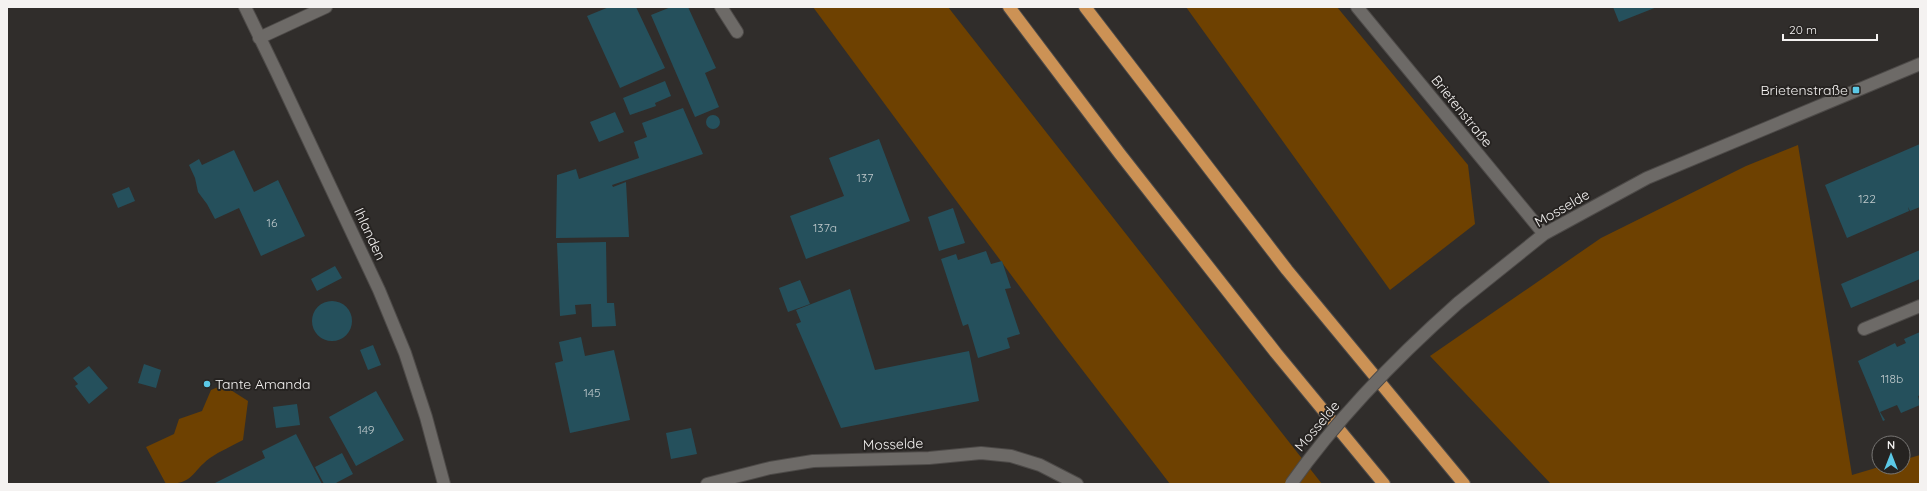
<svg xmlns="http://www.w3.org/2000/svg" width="1927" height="491" viewBox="0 0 1927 491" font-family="Quicksand,sans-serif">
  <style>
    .green { fill: #6e4101 }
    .building { fill: #25505c }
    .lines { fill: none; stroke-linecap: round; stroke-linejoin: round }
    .minor-casing { stroke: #4d4a48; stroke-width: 14 }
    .highway-casing { stroke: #4d4a48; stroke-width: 14 }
    .minor { stroke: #6d6a67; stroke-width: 12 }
    .highway { stroke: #cc9255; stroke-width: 12 }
    .minor-bridge-casing { stroke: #4d4a48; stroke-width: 14; stroke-linecap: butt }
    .minor-bridge { stroke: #6d6a67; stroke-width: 12 }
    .poi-dot { fill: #5bc8e6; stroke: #262321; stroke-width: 1.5 }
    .labels { text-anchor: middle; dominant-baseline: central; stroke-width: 4; stroke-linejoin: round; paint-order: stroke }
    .number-label { font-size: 12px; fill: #c0cacc }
    .poi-label { font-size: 14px; fill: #f4f2f1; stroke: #262321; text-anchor: end }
    .street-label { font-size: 14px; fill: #f4f2f1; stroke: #262321 }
  </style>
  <rect width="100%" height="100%" fill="#302d2b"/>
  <!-- green -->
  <path class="green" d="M813,7H948L1322,484H1170L1057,337Z
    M1186,7H1337L1468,165L1475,224L1390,290Z
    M1798,145L1852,475L1879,467H1903V460L1920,455V484H1551L1430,356L1601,238L1746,166Z
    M223,385L248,401L243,440C232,446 220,451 210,458C191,472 194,484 166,484L146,447L174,434L179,419L202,411L211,390Z"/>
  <!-- building -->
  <path class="building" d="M609,7H636L665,68L620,88L587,16Z
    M671,7H688L716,68L705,73L719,107L695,117L651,15Z
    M1613,7H1657L1619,22Z
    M665,81L671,96L655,103L656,106L630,115L623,98Z
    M683,108L703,154L612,185L613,187L626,182L629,237L556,238L557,175L576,169L579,179L639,158L634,142L647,137L642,123Z
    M615,112L624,132L599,142L590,122Z
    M706 122a7 7 0 1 1 14 0a7 7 0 1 1-14 0Z
    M879,139L910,221L806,259L790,216L844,196L829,158Z
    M1920,144V207L1910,211L1908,207L1909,211L1847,238L1825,185Z
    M234,150L254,192L278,180L305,236L261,256L239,208L215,219L207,204L198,192L195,178L189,165L199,159L202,165Z
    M129,187L135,201L118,208L112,194Z
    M953,208L965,243L939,251L928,217Z
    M606,242L607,303H614L616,326L592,327L591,304L575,305L576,314L560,316L557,243Z
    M1920,250V279L1851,308L1841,284Z
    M986,251L991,264L1002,261L1011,288L1005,289L1020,334L1007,338L1010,348L978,358L968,324L963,326L941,259L956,254L958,260Z
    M335,266L342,278L317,291L311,279Z
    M800,280L810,304L788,312L779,288Z
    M850,289L875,370L969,351L979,401L841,428L796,324L801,322L796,310Z
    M312 321a20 20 0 1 1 40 0a20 20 0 1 1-40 0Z
    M1920,332V395L1918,396L1920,405L1901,413L1897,405L1880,412L1885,420L1883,421L1858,361L1895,343L1897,347L1906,343L1904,339Z
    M581,337L585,356L614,350L630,420L570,433L555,363L563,361L559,342Z
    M373,345L381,365L368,370L360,350Z
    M144,364L161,370L156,388L138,383Z
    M89,366L108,388L89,404L75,386L78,384L73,378Z
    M376,391L404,440L356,466L329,417Z
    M297,404L300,425L276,428L273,407Z
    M691,428L697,454L671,459L666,433Z
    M296,434L322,484H213L265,458L262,451Z
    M342,453L353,474L334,484H324L315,467Z"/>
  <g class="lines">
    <!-- minor casing -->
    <g class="minor-casing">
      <path id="minor" d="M245,7L276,71L379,290L405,353L426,417L444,484
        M721,7L737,32
        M1357,7L1544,234
        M259,38L326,7
        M1458,303L1544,234L1647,178L1920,64
        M1864,329L1920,306
        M707,484L770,468L813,461L929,458L981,453L1011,456L1040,465L1077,484"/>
    </g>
    <!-- highway casing -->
    <g class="highway-casing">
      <path id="highway" d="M1009,7L1120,154L1276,353L1384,484
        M1085,7L1287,270L1464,484"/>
    </g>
    <!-- minor -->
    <use href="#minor" class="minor"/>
    <!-- highway -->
    <use href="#highway" class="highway"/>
    <!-- minor-bridge casing -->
    <g class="minor-bridge-casing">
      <path id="minor-bridge" d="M1291,484C1339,416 1396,358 1458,303"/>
    </g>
    <!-- minor-bridge -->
    <use href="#minor-bridge" class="minor-bridge"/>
  </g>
  <!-- markers -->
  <g class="poi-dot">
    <rect x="1852" y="86" width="8" height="8" rx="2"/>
    <circle cx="207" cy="384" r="4"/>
  </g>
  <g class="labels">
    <!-- number labels -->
    <g class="number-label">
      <text x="865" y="177">137</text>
      <text x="1867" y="198">122</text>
      <text x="272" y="222">16</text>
      <text x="825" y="227">137a</text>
      <text x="1892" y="378">118b</text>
      <text x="592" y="392">145</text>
      <text x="366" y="429">149</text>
    </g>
    <!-- poi labels -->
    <g class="poi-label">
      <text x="1848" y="90">Brietenstraße</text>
      <text x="215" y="384" text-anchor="start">Tante Amanda</text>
    </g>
    <!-- street labels -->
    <g class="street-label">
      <text transform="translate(1462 111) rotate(51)">Brietenstraße</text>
      <text transform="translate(1562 208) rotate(-30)">Mosselde</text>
      <text transform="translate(370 234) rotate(65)">Ihlanden</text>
      <text transform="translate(1317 426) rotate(-50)">Mosselde</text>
      <text transform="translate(893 444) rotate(-2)">Mosselde</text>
    </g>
  </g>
  <!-- border -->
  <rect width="1927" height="491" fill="none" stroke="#f4f2f1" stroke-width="16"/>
  <!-- north arrow -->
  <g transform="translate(1891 455)"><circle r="19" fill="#262321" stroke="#787674"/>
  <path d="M0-3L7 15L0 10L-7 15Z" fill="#5bc8e6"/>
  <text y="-6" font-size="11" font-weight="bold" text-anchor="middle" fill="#f4f2f1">N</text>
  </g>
  <!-- scale -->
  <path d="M1783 34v6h94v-6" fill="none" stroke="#f4f2f1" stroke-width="2"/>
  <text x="1789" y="34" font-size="12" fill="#f4f2f1" stroke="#262321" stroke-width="3" paint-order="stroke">20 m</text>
</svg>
